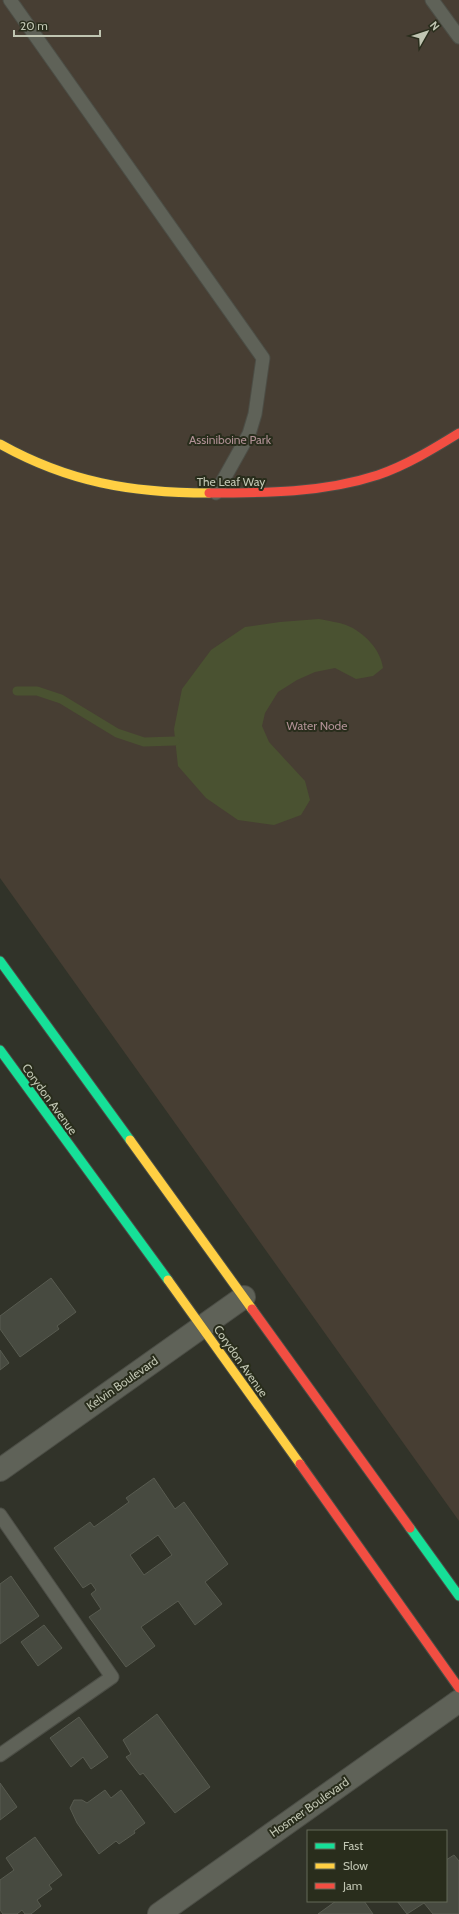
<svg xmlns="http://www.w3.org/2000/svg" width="459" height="1914" viewBox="0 0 459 1914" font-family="Cabin,sans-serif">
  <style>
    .green { fill: #473e33 }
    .water { fill: #4a5231 }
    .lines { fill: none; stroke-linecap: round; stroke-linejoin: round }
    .stream { stroke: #4a5231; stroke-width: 9 }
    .building { fill: #474a40; stroke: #585b50; fill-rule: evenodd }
    .lane-casing { stroke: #4c4e46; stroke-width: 15 }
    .street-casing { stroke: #4c4e46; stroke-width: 24 }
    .fast-casing { stroke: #4c4e46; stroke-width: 11 }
    .slow-casing { stroke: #4c4e46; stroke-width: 11 }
    .jam-casing { stroke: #4c4e46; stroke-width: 11 }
    .lane { stroke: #5f6258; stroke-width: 13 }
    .street { stroke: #5f6258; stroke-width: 22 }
    .fast { stroke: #16e098; stroke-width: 9 }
    .slow { stroke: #ffcf43; stroke-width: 9 }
    .jam { stroke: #f24e42; stroke-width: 9 }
    .labels { text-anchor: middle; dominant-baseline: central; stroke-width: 4; stroke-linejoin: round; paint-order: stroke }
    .park-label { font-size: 12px; fill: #af9094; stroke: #292d1c }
    .street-label { font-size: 12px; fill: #c0c5b2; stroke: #292d1c }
  </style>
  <rect width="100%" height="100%" fill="#313329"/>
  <!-- green -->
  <path class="green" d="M0,0H459V1521L0,878Z"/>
  <!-- water -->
  <path class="water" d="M319,619C328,621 338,622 346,625C364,632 381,650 383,668L373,676L356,679L335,668L315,672L297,680L278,692L265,713L262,726L269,742L305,781L310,800L301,815L274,825L238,820L206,798L178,766L174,729L182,689L211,650L245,627L280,622Z"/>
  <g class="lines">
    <!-- stream -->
    <path class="stream" d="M17,691H37L61,699L117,733L144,742L175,741"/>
  </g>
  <!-- building -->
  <path class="building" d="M51,1278L76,1312L57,1326L59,1329L20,1357L0,1329V1316Z
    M0,1350L9,1363L0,1370Z
    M154,1478L175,1509L184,1502L228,1564L205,1582L222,1604L195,1625L178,1601L141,1627L155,1646L126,1667L89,1617L101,1609L91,1594L96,1590L91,1583L83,1588L54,1548L90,1522L94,1527L129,1502L126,1498ZM158,1535L172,1555L144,1575L130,1555Z
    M11,1576L39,1616L0,1644V1584Z
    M44,1625L62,1648L38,1666L21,1642Z
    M157,1714L210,1787L175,1813L143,1773L140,1775L126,1757L131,1754L123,1740Z
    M79,1717L108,1757L91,1769L83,1757L71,1767L50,1738Z
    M0,1783L17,1807L0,1820Z
    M105,1790L111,1798L121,1790L145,1823L134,1831L135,1833L119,1844L116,1841L99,1854L77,1823L70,1808L74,1800H82L87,1803Z
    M35,1837L62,1875L49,1885L52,1889L37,1900L41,1906L31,1914H25L22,1910L17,1914H3L0,1910V1880L14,1870L6,1858Z
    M454,1855L459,1861V1914H433L424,1903L407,1914L397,1901H446V1860Z
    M336,1901H364L373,1914H318Z"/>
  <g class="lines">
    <!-- lane casing -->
    <g class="lane-casing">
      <path id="lane" d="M10,0L263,358L255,414L249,434L216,493
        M432,0L459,37
        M0,1515L112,1677L0,1755"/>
    </g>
    <!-- street casing -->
    <g class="street-casing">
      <path id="street" d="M0,1470L244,1297
        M159,1914L459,1701"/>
    </g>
    <!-- fast casing -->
    <g class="fast-casing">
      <path id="fast" d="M0,961L130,1140
        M0,1050L168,1280
        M410,1528L459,1596"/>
    </g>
    <!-- slow casing -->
    <g class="slow-casing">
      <path id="slow" d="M0,444C68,482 131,493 209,493
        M130,1140L252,1309
        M168,1280L300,1464"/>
    </g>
    <!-- jam casing -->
    <g class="jam-casing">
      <path id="jam" d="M209,493C265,493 323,493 378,475C407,465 433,449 459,433
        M252,1309L410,1528
        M300,1464L459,1688"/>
    </g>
    <!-- lane -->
    <use href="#lane" class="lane"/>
    <!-- street -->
    <use href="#street" class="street"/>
    <!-- fast -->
    <use href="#fast" class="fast"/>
    <!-- slow -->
    <use href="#slow" class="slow"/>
    <!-- jam -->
    <use href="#jam" class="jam"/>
  </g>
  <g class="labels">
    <!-- park labels -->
    <g class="park-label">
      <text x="230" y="439">Assiniboine Park</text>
      <text x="317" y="725">Water Node</text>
    </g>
    <!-- street labels -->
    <g class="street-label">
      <text x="231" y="481">The Leaf Way</text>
      <text transform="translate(50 1099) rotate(54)">Corydon Avenue</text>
      <text transform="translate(241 1361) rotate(55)">Corydon Avenue</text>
      <text transform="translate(122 1383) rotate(-35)">Kelvin Boulevard</text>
      <text transform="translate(309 1807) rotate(-35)">Hosmer Boulevard</text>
    </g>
  </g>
  <!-- legend -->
  <rect x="307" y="1830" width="140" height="72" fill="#292d1c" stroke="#656a58"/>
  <rect x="315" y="1843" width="20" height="6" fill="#16e098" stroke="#656a58"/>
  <text x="343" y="1850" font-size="12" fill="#c0c5b2">Fast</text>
  <rect x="315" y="1863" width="20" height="6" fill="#ffcf43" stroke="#656a58"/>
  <text x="343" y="1870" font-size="12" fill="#c0c5b2">Slow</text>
  <rect x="315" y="1883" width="20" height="6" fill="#f24e42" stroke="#656a58"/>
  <text x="343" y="1890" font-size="12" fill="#c0c5b2">Jam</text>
  <!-- north arrow -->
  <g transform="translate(427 32) rotate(51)" stroke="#292d1c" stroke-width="3" paint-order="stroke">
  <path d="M0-3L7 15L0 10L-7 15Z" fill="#c0c5b2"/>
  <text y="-6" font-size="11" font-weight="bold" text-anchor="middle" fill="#c0c5b2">N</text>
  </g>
  <!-- scale -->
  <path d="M14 30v6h86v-6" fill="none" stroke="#c0c5b2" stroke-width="2"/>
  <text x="20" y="30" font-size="12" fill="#c0c5b2" stroke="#292d1c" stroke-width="3" paint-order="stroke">20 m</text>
</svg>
